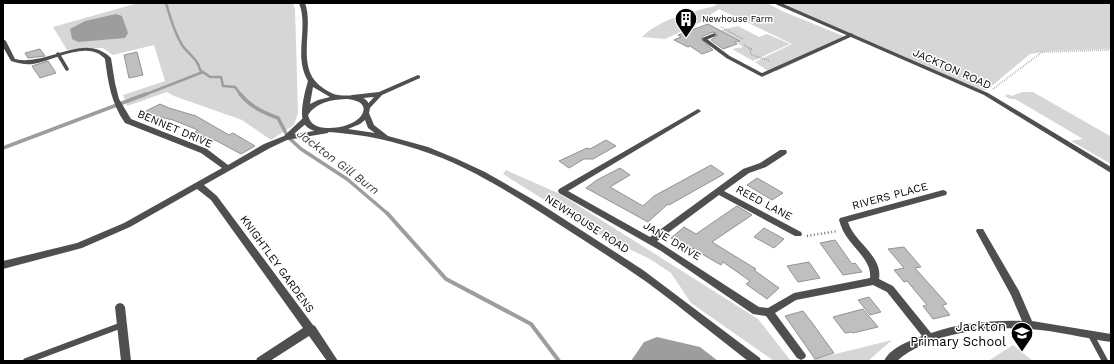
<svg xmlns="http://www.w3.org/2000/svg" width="1114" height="364" viewBox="0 0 1114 364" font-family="'Work Sans',sans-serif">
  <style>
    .green { fill: #d6d6d6 }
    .water { fill: #9d9d9d }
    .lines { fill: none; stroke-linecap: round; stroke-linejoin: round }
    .stream-far2 { stroke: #9d9d9d; stroke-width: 2.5 }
    .stream-far1 { stroke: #9d9d9d; stroke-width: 3.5 }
    .stream { stroke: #9d9d9d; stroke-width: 4 }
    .building { fill: #bfbfbf; stroke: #939393 }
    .path-far1 { stroke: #717171; stroke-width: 1.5; stroke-dasharray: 0.5 1.5; stroke-linecap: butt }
    .path { stroke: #717171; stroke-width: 2.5; stroke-dasharray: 1 2.5; stroke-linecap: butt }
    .service-far1 { stroke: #4f4f4f; stroke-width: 3.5 }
    .service { stroke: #4f4f4f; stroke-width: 6 }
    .minor { fill: #4f4f4f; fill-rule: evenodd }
    .tertiary { fill: #4f4f4f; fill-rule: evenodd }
    .labels { text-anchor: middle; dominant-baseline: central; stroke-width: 3; stroke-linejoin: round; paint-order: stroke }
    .far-poi-label { font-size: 9px; fill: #000; stroke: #fff; text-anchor: start }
    .street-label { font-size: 11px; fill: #000; stroke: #fff }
    .water-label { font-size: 12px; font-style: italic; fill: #3e3e3e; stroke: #fff }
    .near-poi-label { font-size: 13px; fill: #000; stroke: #fff; text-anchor: end }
  </style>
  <rect width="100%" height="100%" fill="#fff"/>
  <!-- green -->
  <path class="green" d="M138,3H293L295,9L298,113L294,125L271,140L242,120L174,96L167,92L127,106L123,95L165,81L154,45L113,55L103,48H80L67,50L53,27Z
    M717,3H767L782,11L848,38L777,71H768L755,62L792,44L719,9L699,23L665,39L642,37C660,19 691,12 715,6Z
    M781,3H1111V49L1049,51L1030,54L987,90H981Z
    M738,26L759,37L767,34L790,44L753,61L732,49L743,47L737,43L741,41L721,30Z
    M1022,92H1033L1110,136L1111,164L1071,141L1083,139L1015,99H1010L1005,96L1008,94L1012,96Z
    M506,170L560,194L758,319L791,361H774L691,303L671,273L650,259L602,236L503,174Z
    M892,340L868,361H807Z
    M1013,345L1033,361H988Z"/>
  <!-- water -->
  <path class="water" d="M116,14L122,16L128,33L125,38L78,42L72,39L70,29L85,21Z
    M657,337L700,347L718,361H631L644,342Z"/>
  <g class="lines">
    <!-- stream-far2 -->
    <path class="stream-far2" d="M166,3C170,17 174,32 182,45C188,54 199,60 200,70L210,77H221L223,86L235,87L241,95
      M144,95L203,72"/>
    <!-- stream-far1 -->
    <path class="stream-far1" d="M240,94C251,107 262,112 278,118L288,137L301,149L347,179L388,214
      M3,148L146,94"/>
    <!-- stream -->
    <path class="stream" d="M387,213L446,279L531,324L559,361"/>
  </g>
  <!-- building -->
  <path class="building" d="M708,24L740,41L735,42L737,44L723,49L711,40L717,36L716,33L713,32L703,36L701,39L713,50L702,54L690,46L688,47L674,40L681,37L678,35Z
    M40,49L45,56L28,58L25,53Z
    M137,52L143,75L129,78L124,55Z
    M48,61L56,73L40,78L32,66Z
    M160,104L169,108L196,116L229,135L233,133L255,146L241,154L215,140L212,142L195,132L198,130L173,120L155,116L146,111Z
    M606,140L616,146L593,159H584L569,168L559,161L587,148L590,149Z
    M711,165L724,174L669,205L668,204L648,222L586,188L597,180L620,168L630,175L610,187L643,206L654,196Z
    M757,178L764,182L783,193L772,200L747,185Z
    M737,206L752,215L712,242L756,269L754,270L779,288L767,299L746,284L750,281L723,262L721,265L681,242L680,244L671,238L684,227L696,234Z
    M764,228L784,239L774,248L754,237Z
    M835,240L852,264L855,263L862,272L843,275L820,243Z
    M904,247L921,267L915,268L947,304L942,305L950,315L933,319L923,306L927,305L907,281L904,282L894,270L904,268L888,249Z
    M809,262L820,278L798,282L787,266Z
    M869,297L881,312L870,315L858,300Z
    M863,309L878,327L853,333L852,332L845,333L833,317Z
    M803,311L813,324L834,353L815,359L785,316Z"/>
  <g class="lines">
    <!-- path-far1 -->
    <path class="path-far1" d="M721,27L743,39
      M744,45L751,49L750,52L752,55L770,61
      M993,89L1042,52L1111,50"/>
    <!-- path -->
    <path class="path" d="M807,236L838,231"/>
    <!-- service-far1 -->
    <path class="service-far1" d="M714,35L704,39L728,57L762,75L851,35
      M58,54L67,69"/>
    <!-- service -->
    <path class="service" d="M1091,335L1105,361
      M26,361L122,325"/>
    <!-- minor -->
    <path class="minor" d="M773,3H781L988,93L1111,167V173L984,95Z
      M3,39L6,41L15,59C47,67 84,31 111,58L115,83L119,99L131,119L207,149L228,165L264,144L284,136L302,119H305L309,121L294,134L328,129L329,131L328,133L287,140L270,148L204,185L217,196L313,325L315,326L338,361H327L309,336L270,361H256L257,358L303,328L211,200L197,189L130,227L82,248L3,269V261L77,243L124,223L222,168L201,153L125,123C111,103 108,82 105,59C103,57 100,54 97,53C79,45 51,61 33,64C25,65 18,63 11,61L3,47Z
      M418,75L420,76V78L382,95L369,109L367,110L364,108L374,97L352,99L349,97L352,95L379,92Z
      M698,109L701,111L700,112L568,191L650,237L743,169L760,163L780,150H786L787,152L786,154L766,167L749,173L724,191L801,232L802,234L801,236H795L719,195L657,241L759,307L768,308L794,293L870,278C872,263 857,251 849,240C844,234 841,227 839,220L840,218L943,190L946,191L947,193L946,195L848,222C854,242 883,256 879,279L893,286L931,333C960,323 992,320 1022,321L1011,295L976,231L977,229H983L1019,291L1032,321L1111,334V342C1084,338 1057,331 1030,329C988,326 929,333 897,361H884C890,348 909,341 922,336L887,292L873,285L796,300L775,313L806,355L805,358L801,360L797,358L766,316L753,314L661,251L559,193L558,191L559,189Z
      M120,303L123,304L125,307L131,361H121L115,307L117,304Z"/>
    <!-- tertiary -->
    <path class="tertiary" d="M299,3H305C314,27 297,63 317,83C322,88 331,94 338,95C348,97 363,92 369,104C370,107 370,109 369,113L374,125L388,136L428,147L457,159L485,172L539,203L643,270L760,358L761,361H748C714,335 682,308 648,283C618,262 588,243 557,223C520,199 483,175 442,158C408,145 375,136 340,133C328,131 314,135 305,125C298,117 305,91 308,81C293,56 309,28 299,3ZM313,87L330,97L318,100L310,104ZM345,99C354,99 370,103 361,116C353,127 323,133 312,123C310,121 309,118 308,115C317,102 331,100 345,99ZM365,120L368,128L375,133L348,129L360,124Z"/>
  </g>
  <!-- icons -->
  <defs>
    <g id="building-pin" transform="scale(1.15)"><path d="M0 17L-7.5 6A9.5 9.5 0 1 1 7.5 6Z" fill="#000" stroke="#fff"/><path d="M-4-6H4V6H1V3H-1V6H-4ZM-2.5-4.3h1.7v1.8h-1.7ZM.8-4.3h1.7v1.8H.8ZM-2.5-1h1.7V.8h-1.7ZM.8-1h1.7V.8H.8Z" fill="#fff"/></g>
    <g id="school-pin" transform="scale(1.15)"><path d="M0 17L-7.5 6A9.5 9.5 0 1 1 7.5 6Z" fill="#000" stroke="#fff"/><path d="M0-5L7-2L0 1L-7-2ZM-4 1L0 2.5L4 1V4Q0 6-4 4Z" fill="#fff"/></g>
  </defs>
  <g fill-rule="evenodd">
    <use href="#building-pin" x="686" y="19"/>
    <use href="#school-pin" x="1022" y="333"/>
  </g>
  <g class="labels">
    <!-- far-poi labels -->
    <g class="far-poi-label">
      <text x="702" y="19">Newhouse Farm</text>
    </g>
    <!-- street labels -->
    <g class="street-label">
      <text transform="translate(952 69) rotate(24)">JACKTON ROAD</text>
      <text transform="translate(175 129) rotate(23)">BENNET DRIVE</text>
      <text transform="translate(890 196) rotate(-15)">RIVERS PLACE</text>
      <text transform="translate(764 203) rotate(28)">REED LANE</text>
      <text transform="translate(587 224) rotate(33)">NEWHOUSE ROAD</text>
      <text transform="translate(672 241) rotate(31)">JANE DRIVE</text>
      <text transform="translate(277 264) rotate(54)">KNIGHTLEY GARDENS</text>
    </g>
    <!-- water labels -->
    <g class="water-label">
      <text transform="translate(338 162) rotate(37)">Jackton Gill Burn</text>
    </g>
    <!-- near-poi labels -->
    <g class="near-poi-label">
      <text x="1006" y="326">Jackton<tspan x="1006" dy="15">Primary School</tspan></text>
    </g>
  </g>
  <!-- border -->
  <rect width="1114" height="364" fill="none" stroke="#000000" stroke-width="8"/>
</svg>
